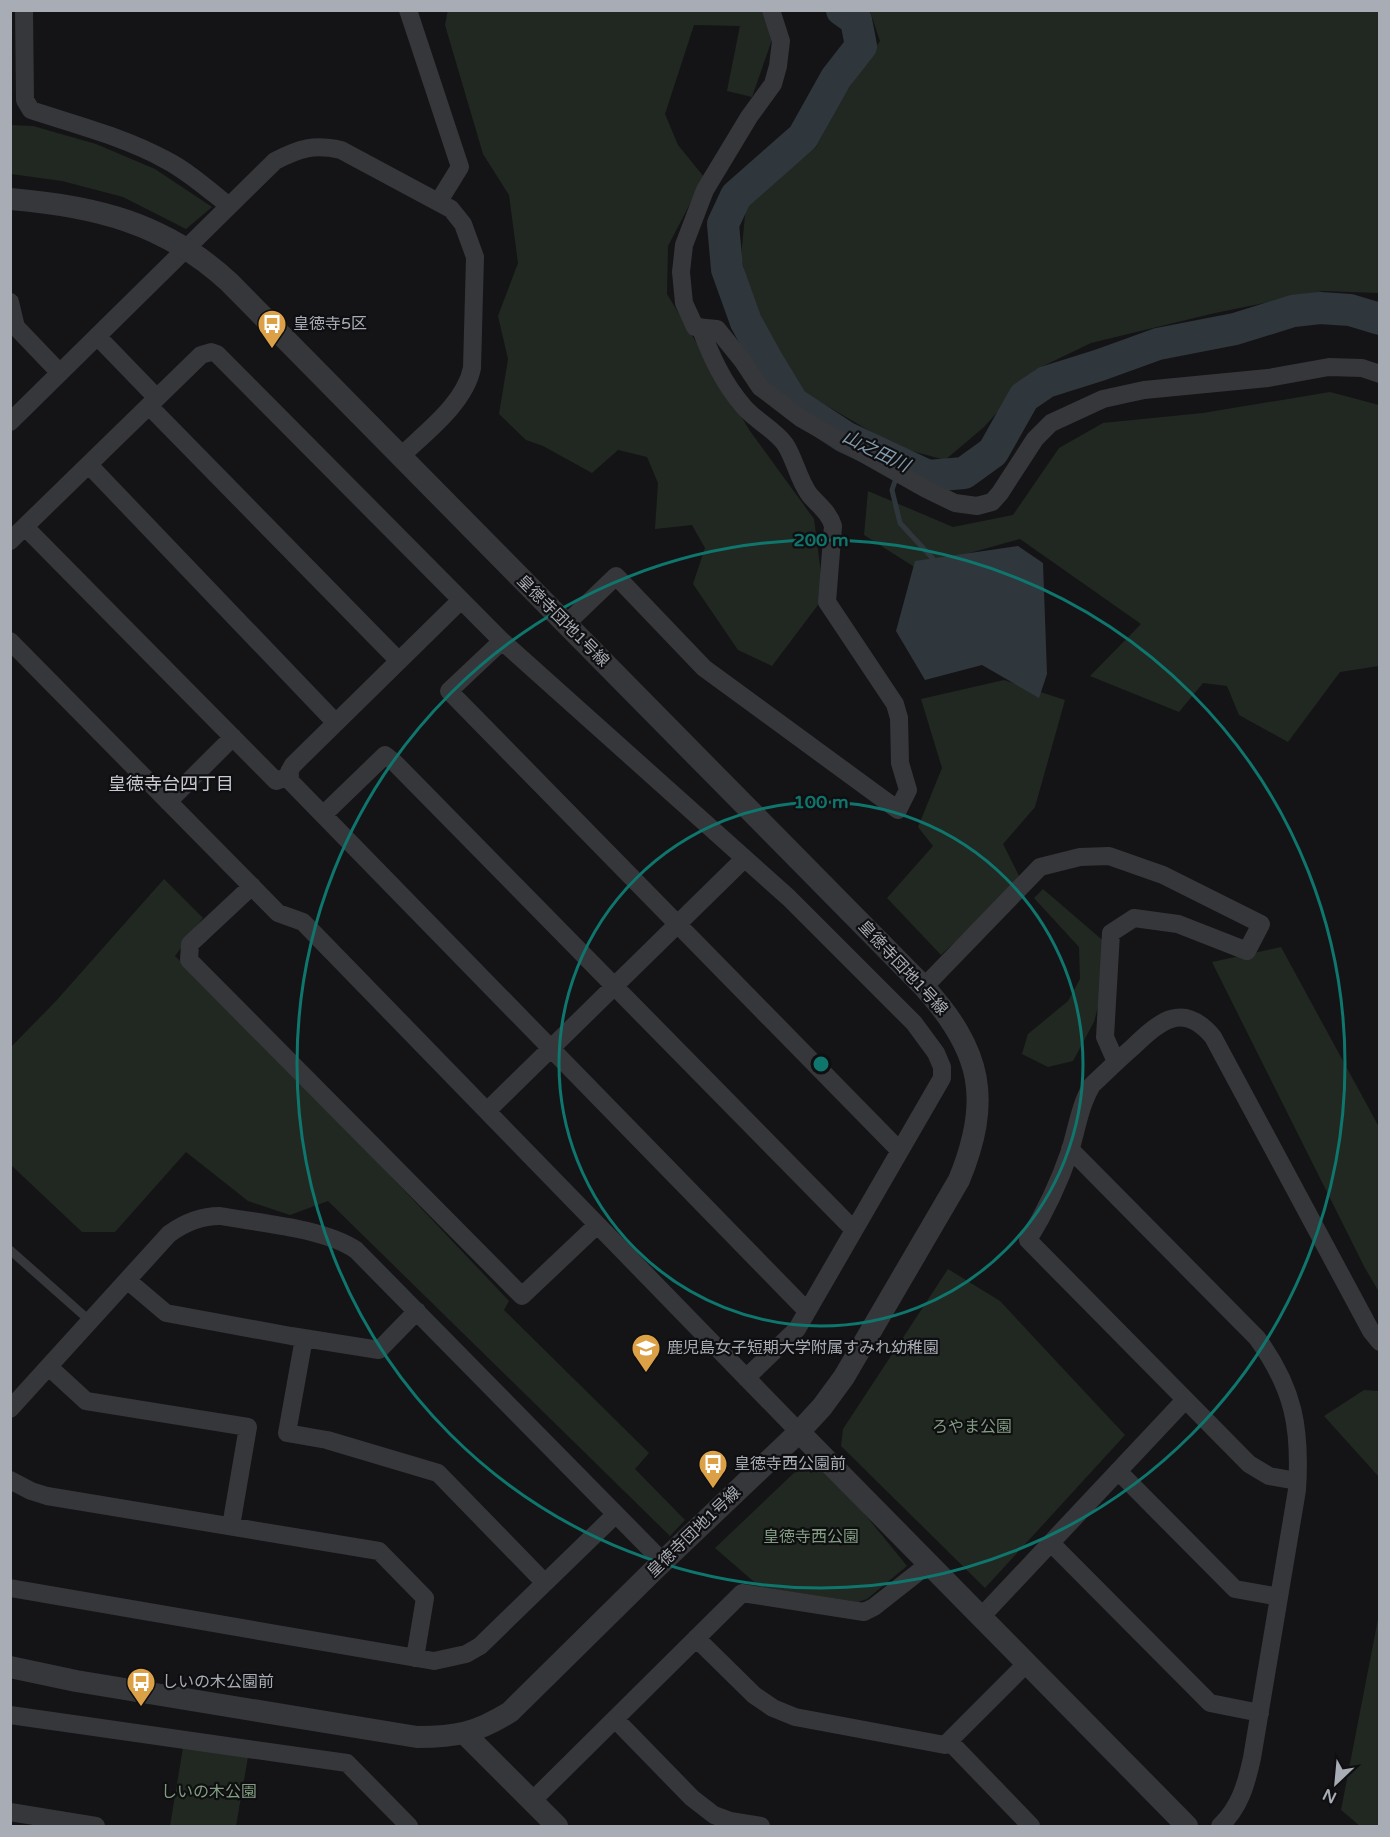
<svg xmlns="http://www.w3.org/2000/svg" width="1390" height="1837" viewBox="0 0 1390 1837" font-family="'Varela Round','Noto Sans JP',sans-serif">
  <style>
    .green { fill: #212821 }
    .water { fill: #2f373d }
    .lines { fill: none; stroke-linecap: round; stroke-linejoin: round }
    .stream { stroke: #2f373d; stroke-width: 5 }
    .river { stroke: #2f373d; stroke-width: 32 }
    .service { stroke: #36373a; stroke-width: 9 }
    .minor { stroke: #36373a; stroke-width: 18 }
    .tertiary { stroke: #36373a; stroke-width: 22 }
    .ring { fill: none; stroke: #0f766e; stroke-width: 3 }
    .labels { text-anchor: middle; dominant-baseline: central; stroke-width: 4.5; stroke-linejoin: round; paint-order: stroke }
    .poi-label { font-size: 16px; fill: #a8acb4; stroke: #0f0f11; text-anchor: start }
    .street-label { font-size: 16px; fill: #a8acb4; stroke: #0f0f11 }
    .park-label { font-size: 16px; fill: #819d81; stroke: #0f0f11 }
    .water-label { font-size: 18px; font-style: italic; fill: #829bac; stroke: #0f0f11 }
    .neighbourhood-label { font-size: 18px; fill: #c8cbd1; stroke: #0f0f11 }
    .centre { fill: #0f766e; stroke: #0f0f11; stroke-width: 3 }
    .ring-label { font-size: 18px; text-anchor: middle; font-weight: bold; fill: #0f766e; stroke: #0f0f11; stroke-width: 4.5; stroke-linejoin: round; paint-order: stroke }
  </style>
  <rect width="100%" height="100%" fill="#141416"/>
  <!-- green -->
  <path class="green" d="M448,10L766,11L774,34L752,97L727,91L740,26L694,25L665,114L678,145L704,177L668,246L667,294L750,431L814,519L824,597L772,666L738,650L693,584L705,548L692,525L655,529L658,483L647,457L618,450L592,473L543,446L526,440L499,414L508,359L498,316L518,263L509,195L483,154L445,25Z
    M870,11H1379V293L1323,291L1215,313L1091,343L1035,370L984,427L945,460L897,447L800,390L755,316L741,257L746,205L816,147L846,92L880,41Z
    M10,125L33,126L96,144L155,169L212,207L186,229L123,197L62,181L11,174Z
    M1330,392L1379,405V666L1340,672L1288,742L1239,715L1227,686L1203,683L1179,712L1090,676L1141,624L1020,539L916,568L864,535L868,491L953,527L1013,515L1059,448L1103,423L1203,413Z
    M1004,680L1065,700L1035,807L1003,844L1021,880L941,955L887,898L933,846L918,827L942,768L921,699Z
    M164,879L203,918L175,956L277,1056L509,1301L504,1310L649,1453L635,1469L685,1520L670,1536L328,1201L290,1215L248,1201L186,1152L115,1232H82L11,1165L10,1048L56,1001Z
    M1043,889L1107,944L1105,980L1094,1022L1073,1061L1048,1067L1022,1054L1028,1034L1068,1001L1080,979L1079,947L1034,898Z
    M1281,947L1379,1127V1292L1365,1268L1212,962Z
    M948,1269L1000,1301L1125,1435L985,1588L841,1446L843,1429Z
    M1364,1390L1379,1391V1477L1324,1416Z
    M807,1464L828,1469L907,1566L867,1599L858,1602L760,1587L715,1548L795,1472Z
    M1379,1614V1826H1360L1341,1810Z
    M183,1748L248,1757L236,1826H170Z"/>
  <!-- water -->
  <path class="water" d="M1018,546L1043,563L1047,674L1039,698L982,665L925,680L896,631L915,561Z"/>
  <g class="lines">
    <!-- stream -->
    <path class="stream" d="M901,463L892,490L900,523L936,562"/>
    <!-- river -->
    <path class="river" d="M842,10L856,20L861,46L836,78L803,137L736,196L723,224L727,269L746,322L767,360L793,403L845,437L928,476L964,473L993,452L1024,397L1046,382L1100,365L1158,344L1235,329L1293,311L1320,308L1350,310L1380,319"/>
    <!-- service -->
    <path class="service" d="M10,1250L90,1321"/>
    <!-- minor -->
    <path class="minor" d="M24,10L25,100L31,110C76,125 124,137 166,160C189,172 209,190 229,206
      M408,10L460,167L439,201
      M771,10L781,41L778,66L773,84L749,117L705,190L684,245L681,272L684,303L695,327L717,329L742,360L760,387L802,419L926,489L955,503L977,506L992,502L1000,493L1035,439L1051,423L1103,399L1144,390L1268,378L1329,367L1362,368L1380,374
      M10,302L16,327L60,373
      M97,336L157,398
      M149,406L399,661
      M10,422L275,161C300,148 314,144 341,150L451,209L463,224L475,257L472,368C465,403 426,432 401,456
      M89,465L336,723
      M25,527L276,781L290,776
      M10,541L201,355L211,352L217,354L502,641L789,898L914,1023L936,1053L942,1067V1078L797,1329L746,1378
      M461,600L293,765L289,772L290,781L807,1311
      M566,624L616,576L704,668L898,810L908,790L900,763L899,718L895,704L827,602L833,526C829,512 818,505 809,494C798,479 795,459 785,444C774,429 756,421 744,407C723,383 711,356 700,327
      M10,641L278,913L303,922L799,1432
      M502,641L449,691L900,1151
      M168,802L233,737
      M323,815L385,755L394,762L854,1230
      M252,886L190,944L189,960L522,1296L597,1225
      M924,987L1040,867L1080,857L1109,856L1163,875L1261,924L1247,951L1178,924L1134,918L1111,933L1105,1037L1116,1062
      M487,1111L744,859
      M1070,1149L1257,1338C1294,1389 1301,1428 1297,1490L1252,1758C1246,1785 1240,1807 1220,1826
      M127,1280L166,1313L291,1336L379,1350L417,1311
      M304,1338L287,1433L327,1440L438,1473L545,1583
      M49,1367L86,1401L248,1427L231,1526
      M10,1409L169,1234C184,1223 201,1216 220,1216C259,1223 324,1228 356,1250L663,1562
      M1118,1471L1235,1589L1279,1597
      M10,1480L31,1491L47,1496L379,1551L425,1598L415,1658
      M1297,1481L1269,1476L1249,1464L1028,1240C1046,1211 1059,1183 1070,1151C1077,1128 1080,1105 1092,1085C1106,1072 1119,1059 1133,1047C1160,1021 1183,1001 1213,1037L1371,1331L1380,1342
      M1051,1543L1210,1703L1260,1713
      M10,1588L434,1661L466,1654L480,1646L616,1514
      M981,1617L1185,1400
      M696,1638L754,1695L773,1708L795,1717L945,1745L1027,1663
      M10,1715L347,1763L409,1826
      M615,1719L692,1798L714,1815L730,1821L761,1826
      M949,1741L1031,1826
      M532,1801L742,1593L864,1612L874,1607L930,1563
      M10,1812L96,1826"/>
    <!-- tertiary -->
    <path class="tertiary" d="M10,199C95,206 165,223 229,282L924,987C982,1051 992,1100 959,1180L844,1377L822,1407L799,1432L654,1570L510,1712C476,1733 457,1737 417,1737L76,1681L10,1667
      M799,1432L1187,1826
      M465,1734L557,1826"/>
  </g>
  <!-- distance rings -->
  <g class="ring">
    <circle cx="821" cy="1064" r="262"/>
    <circle cx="821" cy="1064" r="524"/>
  </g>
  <!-- icons -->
  <defs>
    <g id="bus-pin" transform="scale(1.5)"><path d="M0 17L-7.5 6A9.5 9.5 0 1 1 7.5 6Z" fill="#dca146" stroke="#0f0f11"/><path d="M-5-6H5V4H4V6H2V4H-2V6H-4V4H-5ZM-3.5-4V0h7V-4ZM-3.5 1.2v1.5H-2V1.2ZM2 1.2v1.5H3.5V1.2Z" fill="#fff"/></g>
    <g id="school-pin" transform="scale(1.5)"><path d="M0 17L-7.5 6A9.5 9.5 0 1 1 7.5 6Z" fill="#dca146" stroke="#0f0f11"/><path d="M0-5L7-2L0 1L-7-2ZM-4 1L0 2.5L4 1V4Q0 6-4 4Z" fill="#fff"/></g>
  </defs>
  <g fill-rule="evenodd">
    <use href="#bus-pin" x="272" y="324"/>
    <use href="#school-pin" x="646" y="1348"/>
    <use href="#bus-pin" x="713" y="1464"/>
    <use href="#bus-pin" x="141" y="1682"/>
  </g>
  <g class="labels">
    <!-- poi labels -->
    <g class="poi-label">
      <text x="293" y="324">皇徳寺5区</text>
      <text x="667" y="1348">鹿児島女子短期大学附属すみれ幼稚園</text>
      <text x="734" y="1464">皇徳寺西公園前</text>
      <text x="162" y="1682">しいの木公園前</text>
    </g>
    <!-- street labels -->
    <g class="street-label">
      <text transform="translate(563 621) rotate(45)">皇徳寺団地1号線</text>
      <text transform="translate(903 968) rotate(47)">皇徳寺団地1号線</text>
      <text transform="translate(694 1532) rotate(-44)">皇徳寺団地1号線</text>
    </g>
    <!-- park labels -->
    <g class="park-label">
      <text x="972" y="1427">ろやま公園</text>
      <text x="811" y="1537">皇徳寺西公園</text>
      <text x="209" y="1792">しいの木公園</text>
    </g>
    <!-- water labels -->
    <g class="water-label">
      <text transform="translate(876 451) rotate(26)">山之田川</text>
    </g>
    <!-- neighbourhood labels -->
    <g class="neighbourhood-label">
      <text x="171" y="784">皇徳寺台四丁目</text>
    </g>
  </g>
  <circle cx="821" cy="1064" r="9" class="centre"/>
  <g class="ring-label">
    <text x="821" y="546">200 m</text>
    <text x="821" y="808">100 m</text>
  </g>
  <!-- border -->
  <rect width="1390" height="1837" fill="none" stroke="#a8acb4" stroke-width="24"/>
  <!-- north arrow -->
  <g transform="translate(1336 1783) rotate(206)" stroke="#0f0f11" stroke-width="4.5" paint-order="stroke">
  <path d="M0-4.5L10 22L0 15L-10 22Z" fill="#a8acb4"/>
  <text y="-9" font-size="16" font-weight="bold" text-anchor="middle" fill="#a8acb4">N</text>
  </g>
</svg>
